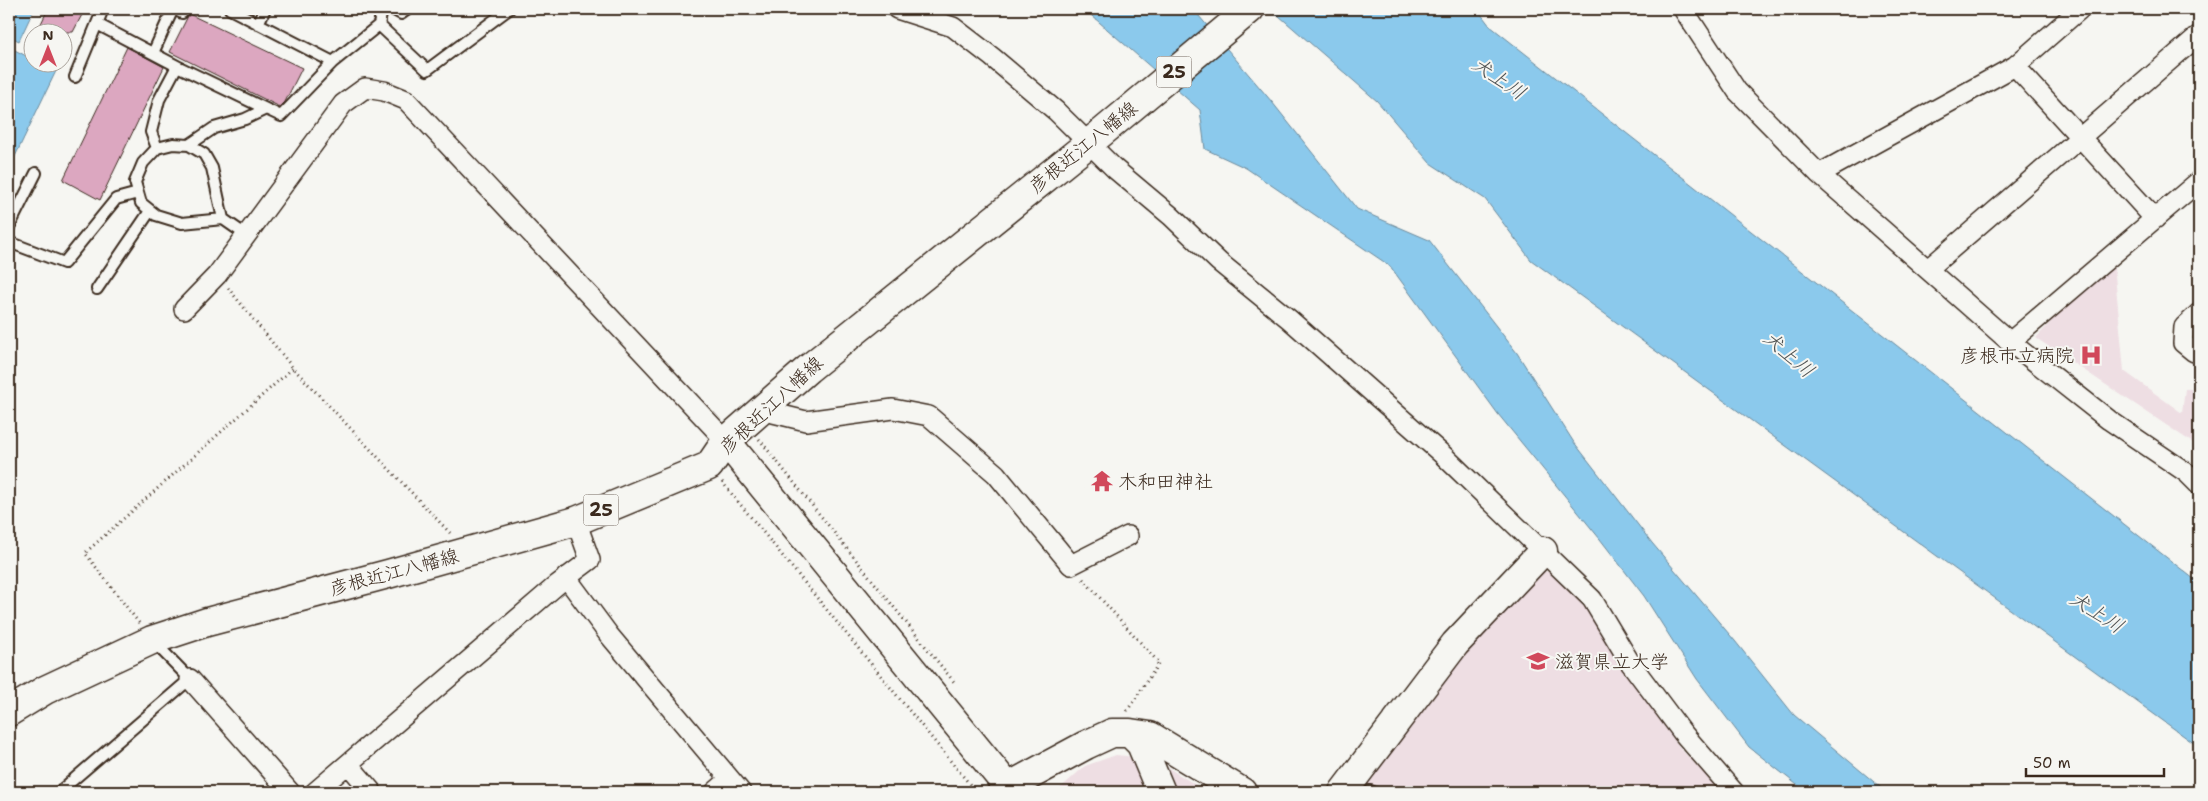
<svg xmlns="http://www.w3.org/2000/svg" width="2208" height="801" viewBox="0 0 2208 801" font-family="'Shantell Sans','Klee One',sans-serif">
  <style>
    .built { fill: #eedee3 }
    .water { fill: #8bc9ec; stroke: #6b899a }
    .building { fill: #dca7c0; stroke: #3b2a1e }
    .lines { fill: none; stroke-linecap: round; stroke-linejoin: round }
    .lane-casing { stroke: #3b2a1e; stroke-width: 14 }
    .street-casing { stroke: #3b2a1e; stroke-width: 22 }
    .secondary-casing { stroke: #3b2a1e; stroke-width: 31 }
    .primary-casing { stroke: #3b2a1e; stroke-width: 31 }
    .path { stroke: #3b2a1e; stroke-width: 3; stroke-dasharray: 1 4; stroke-linecap: butt }
    .lane { stroke: #f6f6f2; stroke-width: 10 }
    .street { stroke: #f6f6f2; stroke-width: 19 }
    .secondary { stroke: #f6f6f2; stroke-width: 28 }
    .primary { stroke: #f6f6f2; stroke-width: 28 }
    .labels { text-anchor: middle; dominant-baseline: central; stroke-width: 4; stroke-linejoin: round; paint-order: stroke }
    .shield { fill: #f6f6f2; stroke: #73675e; stroke-width: 1 }
    .shield-label { font-size: 18px; font-weight: bold; fill: #3b2a1e }
    .street-label { font-size: 19px; fill: #3b2a1e; stroke: #f6f6f2 }
    .poi-label { font-size: 19px; fill: #3b2a1e; stroke: #f6f6f2; text-anchor: start }
    .water-label { font-size: 20px; font-style: italic; fill: #4f5252; stroke: #f6f6f2 }
  </style>
  <rect width="100%" height="100%" fill="#f6f6f2"/>
  <filter id="ink" filterUnits="userSpaceOnUse"><feTurbulence type="fractalNoise" baseFrequency=".02" numOctaves="2"/><feDisplacementMap in="SourceGraphic" scale="10" xChannelSelector="R" yChannelSelector="G"/><feConvolveMatrix kernelMatrix="1 2 1 2 8 2 1 2 1" color-interpolation-filters="sRGB"/></filter>
  <g filter="url(#ink)">
    <!-- built -->
    <path class="built" d="M2113,254L2124,371L2182,413L2185,389H2199V447L2036,338Z
      M1540,571L1556,573L1580,599L1680,748L1722,792H1355L1482,629Z
      M1116,755L1154,759L1207,792H1056L1085,766Z"/>
    <!-- water -->
    <path class="water" d="M9,9H34L19,41L9,36Z
      M1084,9H1193L1272,102L1357,209L1429,240L1517,353L1573,441L1652,543L1735,641L1794,715L1886,792H1806L1749,747L1697,679L1644,596L1600,539L1498,414L1390,266L1246,168L1205,149L1200,110Z
      M1271,9H1477L1490,26L2199,583V747L1531,260L1485,199L1430,163L1377,101Z
      M9,47L32,59V62L40,63L56,71L9,169Z"/>
    <!-- building -->
    <path class="building" d="M48,9H85L73,32H37Z
      M189,14L302,68L285,102L280,107L170,52Z
      M127,47L164,67L100,200L63,180Z"/>
    <g class="lines">
      <!-- lane casing -->
      <g class="lane-casing">
        <path id="lane" d="M174,9L182,13L184,9
          M230,9L333,62
          M392,9L401,14L408,9
          M97,24L177,66L266,109
          M258,24L265,9
          M379,25L427,70L509,9
          M153,53L173,9
          M75,77L103,9
          M189,145L214,128L245,119L266,109L281,116L333,62L379,25L382,9
          M157,148L151,132L159,100L177,66
          M223,219L212,168L204,154L189,145L173,144L157,148L143,163L135,182L141,203L156,215L182,223L223,219L246,235
          M9,227L36,173
          M9,242L64,263L116,199L138,193
          M97,289L150,211
          M1370,791L1373,792
          M59,792L190,679L153,641"/>
      </g>
      <!-- street casing -->
      <g class="street-casing">
        <path id="street" d="M897,9L953,27L992,57L1056,111L1115,169L1171,216L1219,262L1289,319L1443,455L1592,599L1631,664L1682,732L1734,792
          M1683,9L1737,91L1819,174L2010,342L2109,420L2187,473L2199,485
          M2015,66L2155,219
          M1819,174L2015,66L2080,9
          M1928,269L2199,35
          M184,309L217,275L343,104L365,88L384,91L406,100L726,441
          M2199,313L2184,327L2183,343L2194,352H2199
          M2010,342L2199,181
          M761,410L806,421L893,409L929,416L996,474L1071,565L1128,536
          M566,577L609,635L741,792
          M190,679L290,792
          M348,764L372,792
          M315,792L558,584L590,560L576,521
          M715,792L730,779"/>
      </g>
      <!-- secondary casing -->
      <g class="secondary-casing">
        <path id="secondary" d="M726,441L1008,787
          M1130,733L1150,736L1242,792
          M1002,792L1008,787L1086,745L1112,733H1130L1141,744L1161,792
          M1343,792L1455,644L1543,551"/>
      </g>
      <!-- primary casing -->
      <g class="primary-casing">
        <path id="primary" d="M9,712L45,690L152,640L207,622L388,574L576,521L709,466L726,441L808,369L1099,135L1250,9"/>
      </g>
      <!-- path -->
      <path class="path" d="M228,288L293,368L450,533
        M759,439L954,682
        M722,482L976,792
        M1083,579L1159,663L1127,711
        M139,623L85,553L293,368"/>
      <!-- lane -->
      <use href="#lane" class="lane"/>
      <!-- street -->
      <use href="#street" class="street"/>
      <!-- secondary -->
      <use href="#secondary" class="secondary"/>
      <!-- primary -->
      <use href="#primary" class="primary"/>
    </g>
  </g>
  <!-- icons -->
  <defs>
    <g id="hospital-bare" transform="scale(1.725)"><path d="M-5-5h3v3.5h4V-5h3V5h-3V1.5h-4V5h-3Z" fill="#d1495b" stroke="#f6f6f2" stroke-width="2.5" paint-order="stroke"/></g>
    <g id="temple-bare" transform="scale(1.725)"><path d="M0-6L5-2H3V0L6.5 2.5H4V6H1.5V3h-3V6H-4V2.5H-6.5L-3 0V-2H-5Z" fill="#d1495b" stroke="#f6f6f2" stroke-width="2.5" paint-order="stroke"/></g>
    <g id="university-bare" transform="scale(1.725)"><path d="M0-5L7-2L0 1L-7-2ZM-4 1L0 2.5L4 1V4Q0 6-4 4Z" fill="#d1495b" stroke="#f6f6f2" stroke-width="2.5" paint-order="stroke"/></g>
  </defs>
  <g fill-rule="evenodd">
    <use href="#hospital-bare" x="2091" y="355"/>
    <use href="#temple-bare" x="1102" y="481"/>
    <use href="#university-bare" x="1538" y="661"/>
  </g>
  <g class="labels">
    <!-- shield labels -->
    <g class="shield">
      <rect x="1156.5" y="56.5" width="35" height="31" rx="4"/>
      <rect x="583.5" y="494.5" width="35" height="31" rx="4"/>
    </g>
    <g class="shield-label">
      <text x="1174" y="72">25</text>
      <text x="601" y="510">25</text>
    </g>
    <!-- street labels -->
    <g class="street-label">
      <text transform="translate(1083 147) rotate(-39)">彦根近江八幡線</text>
      <text transform="translate(771 405) rotate(-43)">彦根近江八幡線</text>
      <text transform="translate(394 572) rotate(-15)">彦根近江八幡線</text>
    </g>
    <!-- poi labels -->
    <g class="poi-label">
      <text x="2074" y="355" text-anchor="end">彦根市立病院</text>
      <text x="1118" y="481">木和田神社</text>
      <text x="1555" y="661">滋賀県立大学</text>
    </g>
    <!-- water labels -->
    <g class="water-label">
      <text transform="translate(1499 78) rotate(34)">犬上川</text>
      <text transform="translate(1789 354) rotate(41)">犬上川</text>
      <text transform="translate(2097 612) rotate(33)">犬上川</text>
    </g>
  </g>
  <!-- margin -->
  <rect width="2208" height="801" fill="none" stroke="#f6f6f2" stroke-width="30"/>
  <rect x="15" y="15" width="2178" height="771" fill="none" stroke="#3b2a1e" stroke-width="2" filter="url(#ink)"/>
  <!-- north arrow -->
  <g transform="translate(48 48)"><circle r="24" fill="#f6f6f2" stroke="#aba49d"/>
  <path d="M0-4L9 19L0 12L-9 19Z" fill="#d1495b"/>
  <text y="-8" font-size="14" font-weight="bold" text-anchor="middle" fill="#3b2a1e">N</text>
  </g>
  <!-- scale -->
  <path d="M2026 768v8h138v-8" fill="none" stroke="#3b2a1e" stroke-width="2.5"/>
  <text x="2033" y="768" font-size="15" fill="#3b2a1e" stroke="#f6f6f2" stroke-width="4" paint-order="stroke">50 m</text>
</svg>
